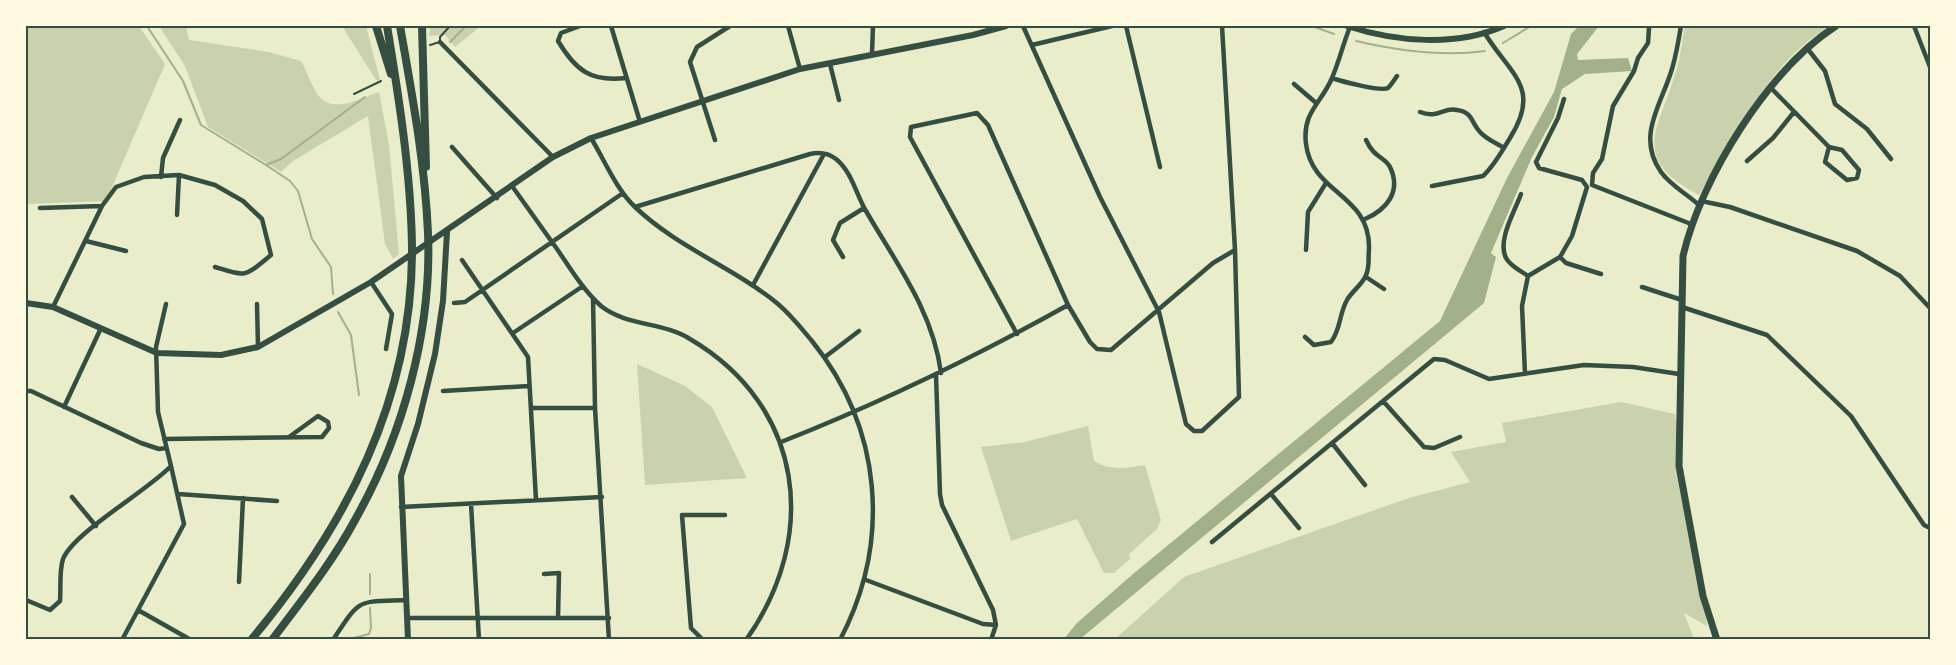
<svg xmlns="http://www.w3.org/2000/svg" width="1956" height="665" viewBox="0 0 1956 665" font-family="Commissioner,sans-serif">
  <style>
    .green { fill: #cad2ad }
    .water { fill: #a3b18a }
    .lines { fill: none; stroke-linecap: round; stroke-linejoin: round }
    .stream { stroke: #a3b18a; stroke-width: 2 }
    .service { stroke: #344e41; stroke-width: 2 }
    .minor { stroke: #344e41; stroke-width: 4.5 }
    .secondary { stroke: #344e41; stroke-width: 6 }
    .primary { stroke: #344e41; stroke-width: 7 }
    .motorway { stroke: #344e41; stroke-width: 8 }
    .neatline { fill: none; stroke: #344e41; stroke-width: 2 }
  </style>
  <rect width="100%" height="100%" fill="#e9edc9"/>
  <!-- green -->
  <path class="green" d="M26,26H139L165,64L106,201L26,204Z
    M159,26H186L189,40L269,52L301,61C307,71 311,85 318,95C333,115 361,98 379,92L389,145L399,254L393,259L385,244L368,116L293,161L281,172L208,127L185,66Z
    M342,26H366L380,80H376Z
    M430,26H481L455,47L445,35L429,36Z
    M1685,26H1830C1771,59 1732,139 1699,195C1626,157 1661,127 1676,71C1681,56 1682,40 1685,26Z
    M637,364L685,386L712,407L747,478L645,485Z
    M1621,402L1675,414L1707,626L1684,613L1694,639L1114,640L1184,577L1409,498L1470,482L1451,452L1506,442L1502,423Z
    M1088,426L1094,461C1111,471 1126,468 1145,465L1161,520L1157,529L1129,554L1130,559L1114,573H1104L1077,519L1011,541L981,447L1025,442Z"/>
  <!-- water -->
  <path class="water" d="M1579,26H1599L1577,54L1578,60L1628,58L1632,71L1585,74L1562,89L1554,117L1532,157L1491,253L1496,257L1484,303L1080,639L1063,640L1077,623L1133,574L1440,321L1507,178L1554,92L1571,34Z"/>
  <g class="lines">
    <!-- stream -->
    <path class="stream" d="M147,26L183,81L201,125L266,165L281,159L365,97
      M1052,26H1054
      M1312,26L1334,34
      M1356,41C1399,51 1442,57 1485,51
      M450,42L466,26
      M1503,43L1531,26
      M266,165L290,181L298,191L312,239L331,267L333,294
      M338,312L351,335L359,395
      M370,574V594
      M346,640L369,634L371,628L370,608"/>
    <!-- service -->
    <path class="service" d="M430,45L440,42V37L450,26
      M354,94L381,81"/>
    <!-- minor -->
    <path class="minor" d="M580,26L561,33L558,41C576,71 591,82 626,78
      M611,26L640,122
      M788,26L800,69
      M1023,26L1100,197L1159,312L1186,424L1194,431H1202L1239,397L1235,250L1222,26
      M1126,26L1160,167
      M1681,26C1678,42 1676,59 1670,75C1659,108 1637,138 1661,172C1670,185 1687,194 1699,205
      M1914,26L1930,67
      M1649,28L1648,43L1638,58L1634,71L1613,106L1602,159L1593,173L1592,185L1691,224
      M440,42L553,157
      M1032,45L1112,26
      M1807,48L1825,71L1835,104L1867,129L1891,159
      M872,53L873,26
      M830,64L839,100
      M1332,78C1341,81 1381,92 1388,88C1391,85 1395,79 1397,76
      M1294,84L1315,102
      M1770,87L1829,147L1842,150L1859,170L1857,178L1847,180L1825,162L1829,147
      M1420,112C1438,119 1443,107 1457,110C1473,112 1471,123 1480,132C1486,139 1496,143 1504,148
      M591,138C605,161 616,189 635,207C678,248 733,267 778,304C791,315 801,328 812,341C882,428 892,541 840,640
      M715,140L690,62L697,47L730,26
      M452,147L497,198
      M1747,161L1773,138L1794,112
      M161,177L163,158L180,120
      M512,186C527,207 542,228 557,249C570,268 583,290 601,306C626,326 663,322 690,339C804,406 820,536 746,640
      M1432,186L1483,176C1494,166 1502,151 1510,138C1542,87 1510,75 1484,32
      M1521,194C1515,211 1497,240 1506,258C1510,266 1521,271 1528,276
      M1701,201L1730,207L1857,251L1900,276L1930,308
      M635,207L810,154C819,152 828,153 836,159C852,172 856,194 866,211C896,263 933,311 941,373
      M40,208L102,206
      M177,215L179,175
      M1365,219C1386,210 1402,192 1390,167C1385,157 1374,158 1366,140
      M86,241L126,251
      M1306,250L1308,212L1326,183
      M843,257L833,240L840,223L864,208
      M1560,257L1566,263L1601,274
      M462,260L528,357L536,500
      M1366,277L1384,289
      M371,282L392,314L386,349
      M753,285L824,154
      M1642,287L1682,300
      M593,298L595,408L609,640
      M454,303L465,302L623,193
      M257,304L258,347
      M53,307L102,206L116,187L144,177L179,175L215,185L243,201L262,219L271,255C244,277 248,277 215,267
      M1682,307L1767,335L1851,416L1924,525L1930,528
      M513,333L583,286
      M1017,334L910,137L911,127L977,113L988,125L1068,305L1090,342L1097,349L1111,350L1213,263L1235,250
      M1305,337L1314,345L1331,342C1341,329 1339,314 1347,300C1352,291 1363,284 1366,275C1370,267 1368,257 1369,248C1370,194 1312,194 1306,144C1302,112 1321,104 1332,78C1339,62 1343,44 1350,27
      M825,357L859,331
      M1525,374L1522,306L1528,276L1560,257L1572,236L1587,187L1582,180L1539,168L1536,162L1558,118L1564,99
      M936,375L940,494L942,505L993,610L996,625L991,640
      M26,391H31L141,443L159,449L166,448
      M443,391L529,386
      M1383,401L1424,447L1434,448L1460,437
      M64,407L101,328
      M531,408H595
      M164,439L322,437L329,428L328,422L318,416L289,437
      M781,442C880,403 975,357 1068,305
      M1332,443L1365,485
      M178,494L277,501
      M1271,494L1299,528
      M72,497L96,526
      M471,504L479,640
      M401,507L602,497
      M1212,542L1434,359L1445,360L1489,379L1584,365L1633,367L1679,374
      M544,574L559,573L558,618
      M866,580L983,624L996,625
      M239,582L243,498
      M26,600L50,610L60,601C61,589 59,571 63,559C74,532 146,492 171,466L158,412L156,347L166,304
      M138,610L191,640
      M408,618H609
      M122,640L184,524L171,466
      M333,640C361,597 357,602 407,600
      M703,640L691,628L682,515H725"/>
    <!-- secondary -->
    <path class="secondary" d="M1347,26C1396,42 1456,47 1504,26
      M26,303L53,307L157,353L221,355L258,347L371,282L553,157L591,138L800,69L973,35L1006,26
      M408,640L401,476L418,424L435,354L443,301L447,232"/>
    <!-- primary -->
    <path class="primary" d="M1717,640L1703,596L1679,466L1683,256C1701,178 1768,70 1836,26"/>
    <!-- motorway -->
    <path class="motorway" d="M376,26L391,74
      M422,26L426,167
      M251,640C346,526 413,399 412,247C411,174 399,98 387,26
      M272,640C301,601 332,563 355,520C403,435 432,331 428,233C425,163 412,94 400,26"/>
  </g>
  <!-- border -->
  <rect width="1956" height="665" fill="none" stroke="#fefae0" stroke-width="54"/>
  <rect x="27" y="27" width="1902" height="611" class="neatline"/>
</svg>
